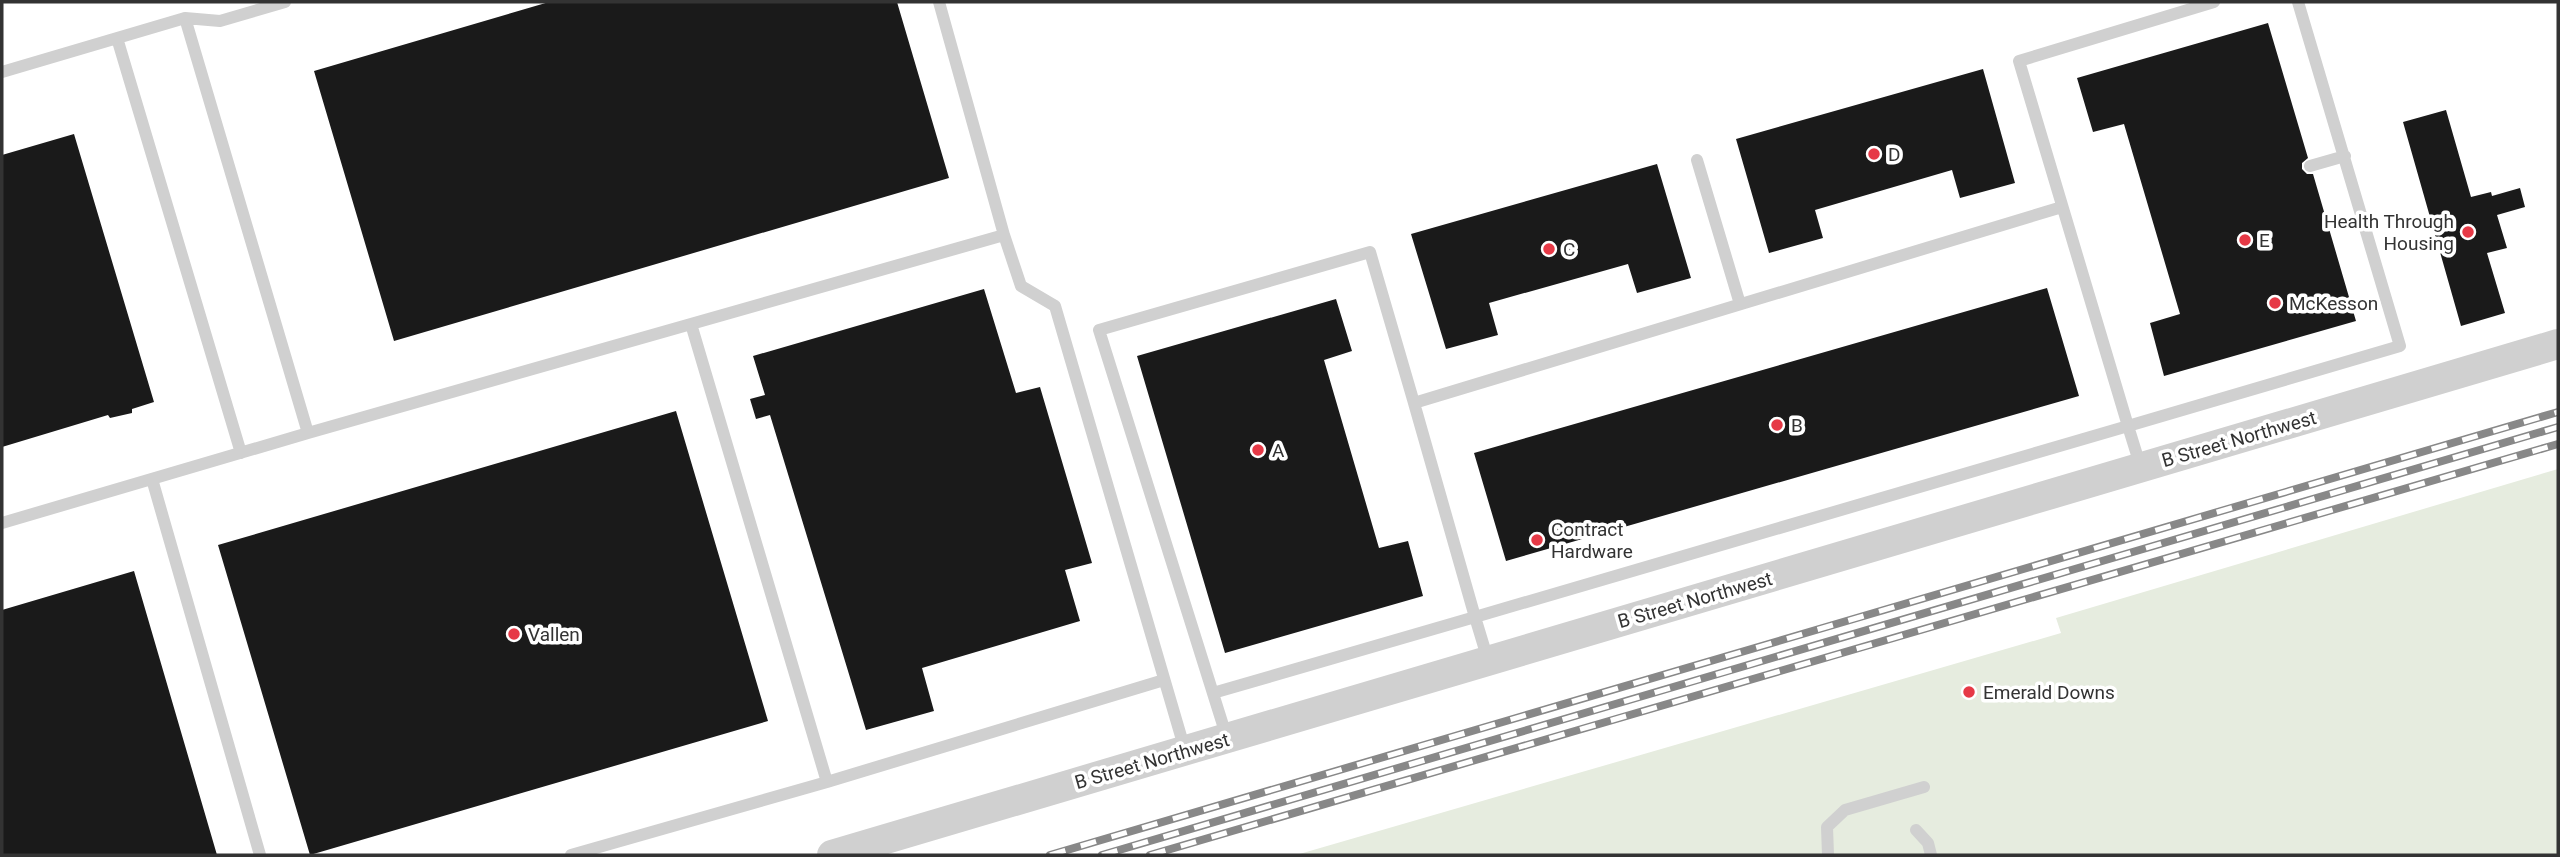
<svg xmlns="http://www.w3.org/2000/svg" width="2560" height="857" viewBox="0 0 2560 857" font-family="Roboto,sans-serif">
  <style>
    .green { fill: #e6ecdf }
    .building { fill: #1a1a1a }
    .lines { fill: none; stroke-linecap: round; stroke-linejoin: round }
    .service { stroke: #d0d0d0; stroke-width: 12 }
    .tertiary { stroke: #d0d0d0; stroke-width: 30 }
    .rail-casing { stroke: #888; stroke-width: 8 }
    .rail { stroke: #fff; stroke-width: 5; stroke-dasharray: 16; stroke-linecap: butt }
    .poi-dot { fill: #e63946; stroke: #fff; stroke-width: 2.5 }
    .labels { text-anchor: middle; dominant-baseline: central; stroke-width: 7; stroke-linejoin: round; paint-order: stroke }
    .poi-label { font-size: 19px; fill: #333; stroke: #fff; text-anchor: start }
    .street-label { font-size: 19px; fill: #333; stroke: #fff }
  </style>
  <rect width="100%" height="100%" fill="#fff"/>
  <!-- green -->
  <path class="green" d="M2558,469V855H1296L2061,633L2056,618Z"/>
  <!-- building -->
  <path class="building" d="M549,2H897L949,178L394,341L314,71Z
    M2268,23L2308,158L2302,163V169L2307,174H2313L2356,321L2164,376L2150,323L2180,314L2124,124L2093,132L2077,78Z
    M1983,69L2015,183L1960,198L1952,170L1815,210L1823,238L1769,253L1736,139Z
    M2446,110L2471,197L2491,192L2492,196L2520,188L2525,207L2497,215L2507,248L2487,253L2505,313L2461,326L2403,122Z
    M74,134L154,402L132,409V413L110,418L108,415L2,447V155Z
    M1657,164L1691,278L1637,293L1628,264L1489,303L1498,335L1446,349L1411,234Z
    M2047,288L2079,396L1506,561L1474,453Z
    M984,289L1016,393L1040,387L1092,563L1065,570L1080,621L922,668L934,711L866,730L770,415L756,419L750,399L765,395L753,356Z
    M1336,299L1352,351L1324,360L1379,548L1408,541L1423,596L1225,653L1137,356Z
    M676,411L768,721L310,855L218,545Z
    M134,571L217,855H2V610Z"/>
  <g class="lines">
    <!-- service -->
    <path class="service" d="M2214,2L2019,61L2128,426L2400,346L2298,2
      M185,18L220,21L285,2
      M117,38L241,453
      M2,72L185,18L308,433L2,523
      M1697,160L1740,304
      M2310,166L2345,156
      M1004,235L1021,286L1055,306L1185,750
      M691,324L827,782L1164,680
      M1414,403L1475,617L2128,426L2141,468
      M308,433L1004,235L939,2
      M152,479L260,855
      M1213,693L1475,617L1488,660
      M1227,738L1099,330L1370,252L1414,403L2062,207
      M1916,830L1928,843L1931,855
      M571,855L827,782
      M1828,855L1827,827L1845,810L1924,787"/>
    <!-- tertiary -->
    <path class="tertiary" d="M832,855L2558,344"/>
    <!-- rail casing -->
    <g class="rail-casing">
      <path id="rail" d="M1050,855L2558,412
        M1102,855L2558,427
        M1150,855L2558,444"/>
    </g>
    <!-- rail -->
    <use href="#rail" class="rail"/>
  </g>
  <!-- markers -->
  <g class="poi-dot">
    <circle cx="1874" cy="154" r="7"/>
    <circle cx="2468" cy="232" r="7"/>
    <circle cx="2245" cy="240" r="7"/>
    <circle cx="1549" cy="249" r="7"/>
    <circle cx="2275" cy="303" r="7"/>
    <circle cx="1777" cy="425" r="7"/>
    <circle cx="1258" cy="450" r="7"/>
    <circle cx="1537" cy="540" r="7"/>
    <circle cx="514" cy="634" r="7"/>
    <circle cx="1969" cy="692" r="7"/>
  </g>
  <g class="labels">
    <!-- poi labels -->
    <g class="poi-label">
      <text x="1888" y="154">D</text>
      <text x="2454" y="221" text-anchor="end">Health Through<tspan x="2454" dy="22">Housing</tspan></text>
      <text x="2259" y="240">E</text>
      <text x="1563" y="249">C</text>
      <text x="2289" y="303">McKesson</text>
      <text x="1791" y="425">B</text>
      <text x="1272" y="450">A</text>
      <text x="1551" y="529">Contract<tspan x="1551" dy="22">Hardware</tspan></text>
      <text x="528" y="634">Vallen</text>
      <text x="1983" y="692">Emerald Downs</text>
    </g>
    <!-- street labels -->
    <g class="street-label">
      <text transform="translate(2239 439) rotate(-16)">B Street Northwest</text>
      <text transform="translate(1695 600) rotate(-16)">B Street Northwest</text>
      <text transform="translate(1152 761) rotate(-16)">B Street Northwest</text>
    </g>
  </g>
  <!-- border -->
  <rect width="2560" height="857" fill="none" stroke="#333333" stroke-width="7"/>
</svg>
